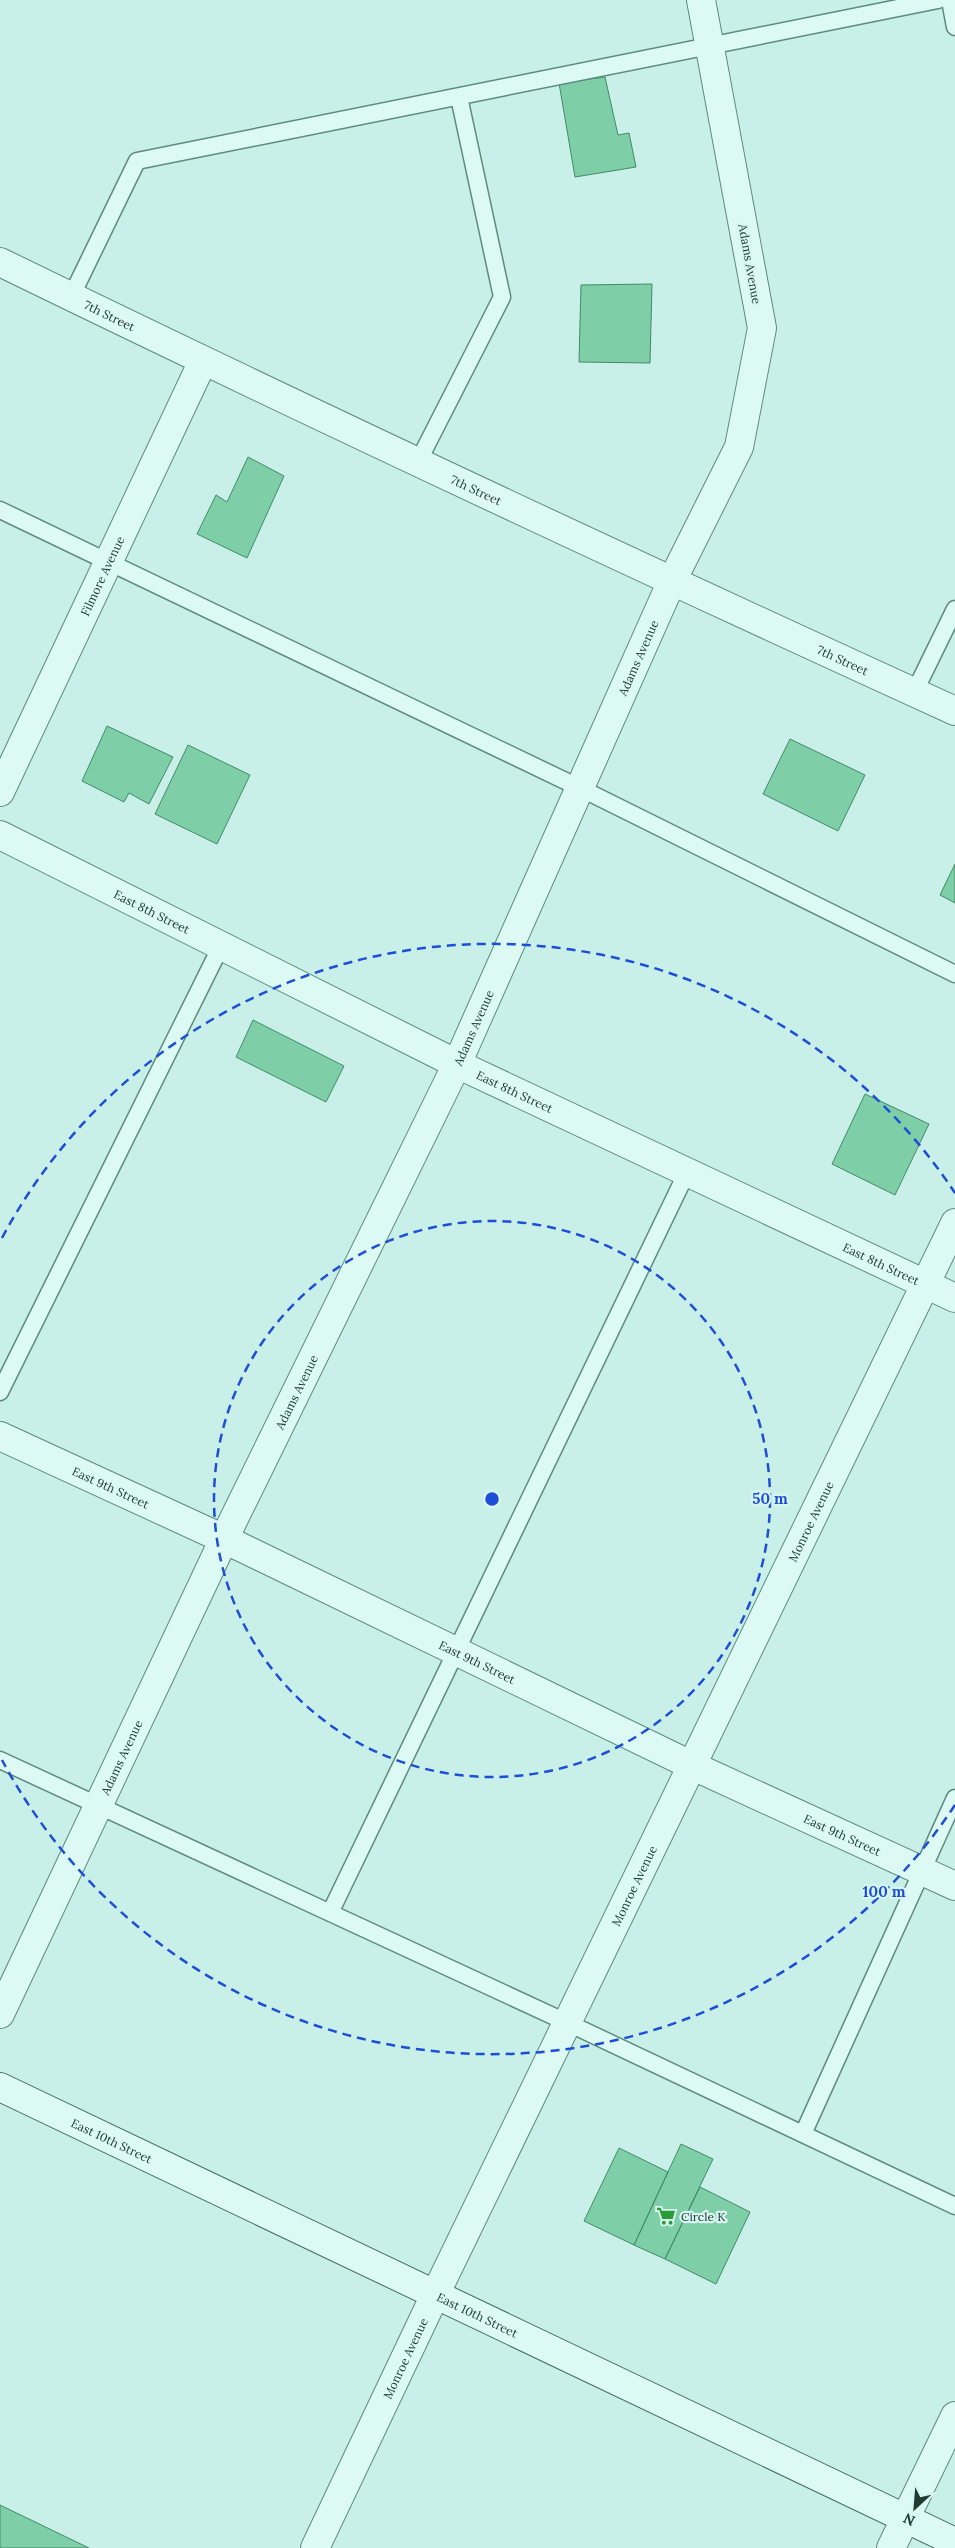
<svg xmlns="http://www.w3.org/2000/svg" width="955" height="2548" viewBox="0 0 955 2548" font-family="Lora,serif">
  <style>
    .building { fill: #7ecea8; stroke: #428b67 }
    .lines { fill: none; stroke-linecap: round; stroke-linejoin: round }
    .service-casing { stroke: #5c8c7b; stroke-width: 19 }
    .minor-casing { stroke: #5c8c7b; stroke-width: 30 }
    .tertiary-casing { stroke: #5c8c7b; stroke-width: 30 }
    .secondary-casing { stroke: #3f6e5c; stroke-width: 30 }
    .service { stroke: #dcf9f4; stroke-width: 16 }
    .minor { stroke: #dcf9f4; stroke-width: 28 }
    .tertiary { stroke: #dcf9f4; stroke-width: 28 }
    .secondary { stroke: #dcf9f4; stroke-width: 28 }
    .ring { fill: none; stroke: #1d4ed8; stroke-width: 2.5; stroke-dasharray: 9 6 }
    .labels { text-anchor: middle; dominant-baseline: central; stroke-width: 4.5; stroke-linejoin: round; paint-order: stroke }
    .street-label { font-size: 12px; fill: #203c31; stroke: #d8f6f1 }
    .poi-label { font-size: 12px; fill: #203c31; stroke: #d8f6f1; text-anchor: start }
    .centre { fill: #1d4ed8; stroke: #d8f6f1; stroke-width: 2.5 }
    .ring-label { font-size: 15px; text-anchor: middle; font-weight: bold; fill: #1d4ed8; stroke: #d8f6f1; stroke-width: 4.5; stroke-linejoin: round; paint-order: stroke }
  </style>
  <rect width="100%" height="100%" fill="#c8efe8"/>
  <!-- building -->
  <path class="building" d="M605,77L618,135L629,133L636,167L575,177L559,83Z
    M652,284L650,363L579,362L581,285Z
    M248,457L284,476L247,558L197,534L216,495L227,502Z
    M107,726L173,757L149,804L129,793L124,802L82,781Z
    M790,739L865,775L838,831L763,794Z
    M188,745L250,775L217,844L155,814Z
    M955,864V903L940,895Z
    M253,1020L344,1066L326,1102L236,1057Z
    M865,1094L929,1124L895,1195L832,1164Z
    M681,2144L713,2159L665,2259L634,2245Z
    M619,2148L668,2172L634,2245L584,2221Z
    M700,2187L750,2212L716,2284L665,2259Z
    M0,2505L89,2548H0Z"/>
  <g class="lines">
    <!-- service casing -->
    <g class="service-casing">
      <path id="service" d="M950,0L955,27
        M71,297L137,161L938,0
        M418,462L502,297L459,97
        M0,510L580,788L955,974
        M914,693L955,609
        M0,1392L221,946
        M0,1760L568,2023L955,2206
        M330,1913L687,1172
        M803,2134L955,1798"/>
    </g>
    <!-- minor casing -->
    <g class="minor-casing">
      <g id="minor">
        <path id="s1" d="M0,262C316,416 635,565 955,711"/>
        <path id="s2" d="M0,792L203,361"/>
        <path id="s3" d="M0,835L457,1064L955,1298"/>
        <path id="s4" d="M0,1436L224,1539L693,1766L955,1886"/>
        <path id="s5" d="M0,2014L224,1539L457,1064L671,583L739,447L762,328L701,0"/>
        <path id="s6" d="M315,2548L435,2295L955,1223"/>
        <path d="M891,2548L905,2519"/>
      </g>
    </g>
    <!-- tertiary casing -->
    <g class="tertiary-casing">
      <path id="tertiary" d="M905,2519L955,2416"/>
    </g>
    <!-- secondary casing -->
    <g class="secondary-casing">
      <g id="secondary">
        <path id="s7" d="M0,2087L955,2542"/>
      </g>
    </g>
    <!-- service -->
    <use href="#service" class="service"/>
    <!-- minor -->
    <use href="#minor" class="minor"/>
    <!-- tertiary -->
    <use href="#tertiary" class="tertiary"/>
    <!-- secondary -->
    <use href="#secondary" class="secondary"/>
  </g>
  <!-- distance rings -->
  <g class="ring">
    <circle cx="492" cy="1499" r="278"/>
    <path d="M955 1805A555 555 0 0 1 2 1760M2 1238A555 555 0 0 1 955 1193"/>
  </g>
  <!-- icons -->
  <defs>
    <g id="supermarket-bare" transform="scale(1.5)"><path d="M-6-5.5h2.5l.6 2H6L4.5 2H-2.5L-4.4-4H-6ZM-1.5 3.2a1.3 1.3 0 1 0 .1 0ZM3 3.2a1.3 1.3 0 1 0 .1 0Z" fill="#2b9c37" stroke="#d8f6f1" stroke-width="2.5" paint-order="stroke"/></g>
  </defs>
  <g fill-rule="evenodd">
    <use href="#supermarket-bare" x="666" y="2216"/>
  </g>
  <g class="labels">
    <!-- street labels -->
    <g class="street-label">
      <text transform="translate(750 264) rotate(80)">Adams Avenue</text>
      <text stroke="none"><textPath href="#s1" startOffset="122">7th Street</textPath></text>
      <text stroke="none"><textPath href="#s1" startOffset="528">7th Street</textPath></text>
      <text stroke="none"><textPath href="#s2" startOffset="239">Filmore Avenue</textPath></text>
      <text stroke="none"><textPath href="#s5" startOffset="1499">Adams Avenue</textPath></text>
      <text stroke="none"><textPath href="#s1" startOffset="932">7th Street</textPath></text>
      <text stroke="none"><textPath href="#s3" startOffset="170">East 8th Street</textPath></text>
      <text stroke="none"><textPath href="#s5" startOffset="1094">Adams Avenue</textPath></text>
      <text stroke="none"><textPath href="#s3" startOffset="575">East 8th Street</textPath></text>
      <text stroke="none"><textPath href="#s3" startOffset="980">East 8th Street</textPath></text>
      <text stroke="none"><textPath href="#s5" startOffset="689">Adams Avenue</textPath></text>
      <text stroke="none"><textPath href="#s4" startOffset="122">East 9th Street</textPath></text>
      <text stroke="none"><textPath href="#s6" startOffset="1140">Monroe Avenue</textPath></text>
      <text stroke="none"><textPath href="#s4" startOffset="528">East 9th Street</textPath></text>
      <text stroke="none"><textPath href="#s5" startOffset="284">Adams Avenue</textPath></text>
      <text stroke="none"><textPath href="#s4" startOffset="932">East 9th Street</textPath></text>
      <text stroke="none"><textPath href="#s6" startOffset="735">Monroe Avenue</textPath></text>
      <text stroke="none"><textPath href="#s7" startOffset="124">East 10th Street</textPath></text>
      <text stroke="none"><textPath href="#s7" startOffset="529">East 10th Street</textPath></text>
      <text stroke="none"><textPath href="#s6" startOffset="210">Monroe Avenue</textPath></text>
    </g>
    <!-- poi labels -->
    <g class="poi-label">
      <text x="681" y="2216">Circle K</text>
    </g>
  </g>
  <circle cx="492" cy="1499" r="8" class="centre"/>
  <g class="ring-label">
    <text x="770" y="1504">50 m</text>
    <text x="884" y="1897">100 m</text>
  </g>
  <!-- north arrow -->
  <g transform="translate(915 2508) rotate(206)" stroke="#d8f6f1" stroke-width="4" paint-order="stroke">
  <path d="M0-4L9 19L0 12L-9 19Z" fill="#203c31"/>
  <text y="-8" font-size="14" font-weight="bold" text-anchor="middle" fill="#203c31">N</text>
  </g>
</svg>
